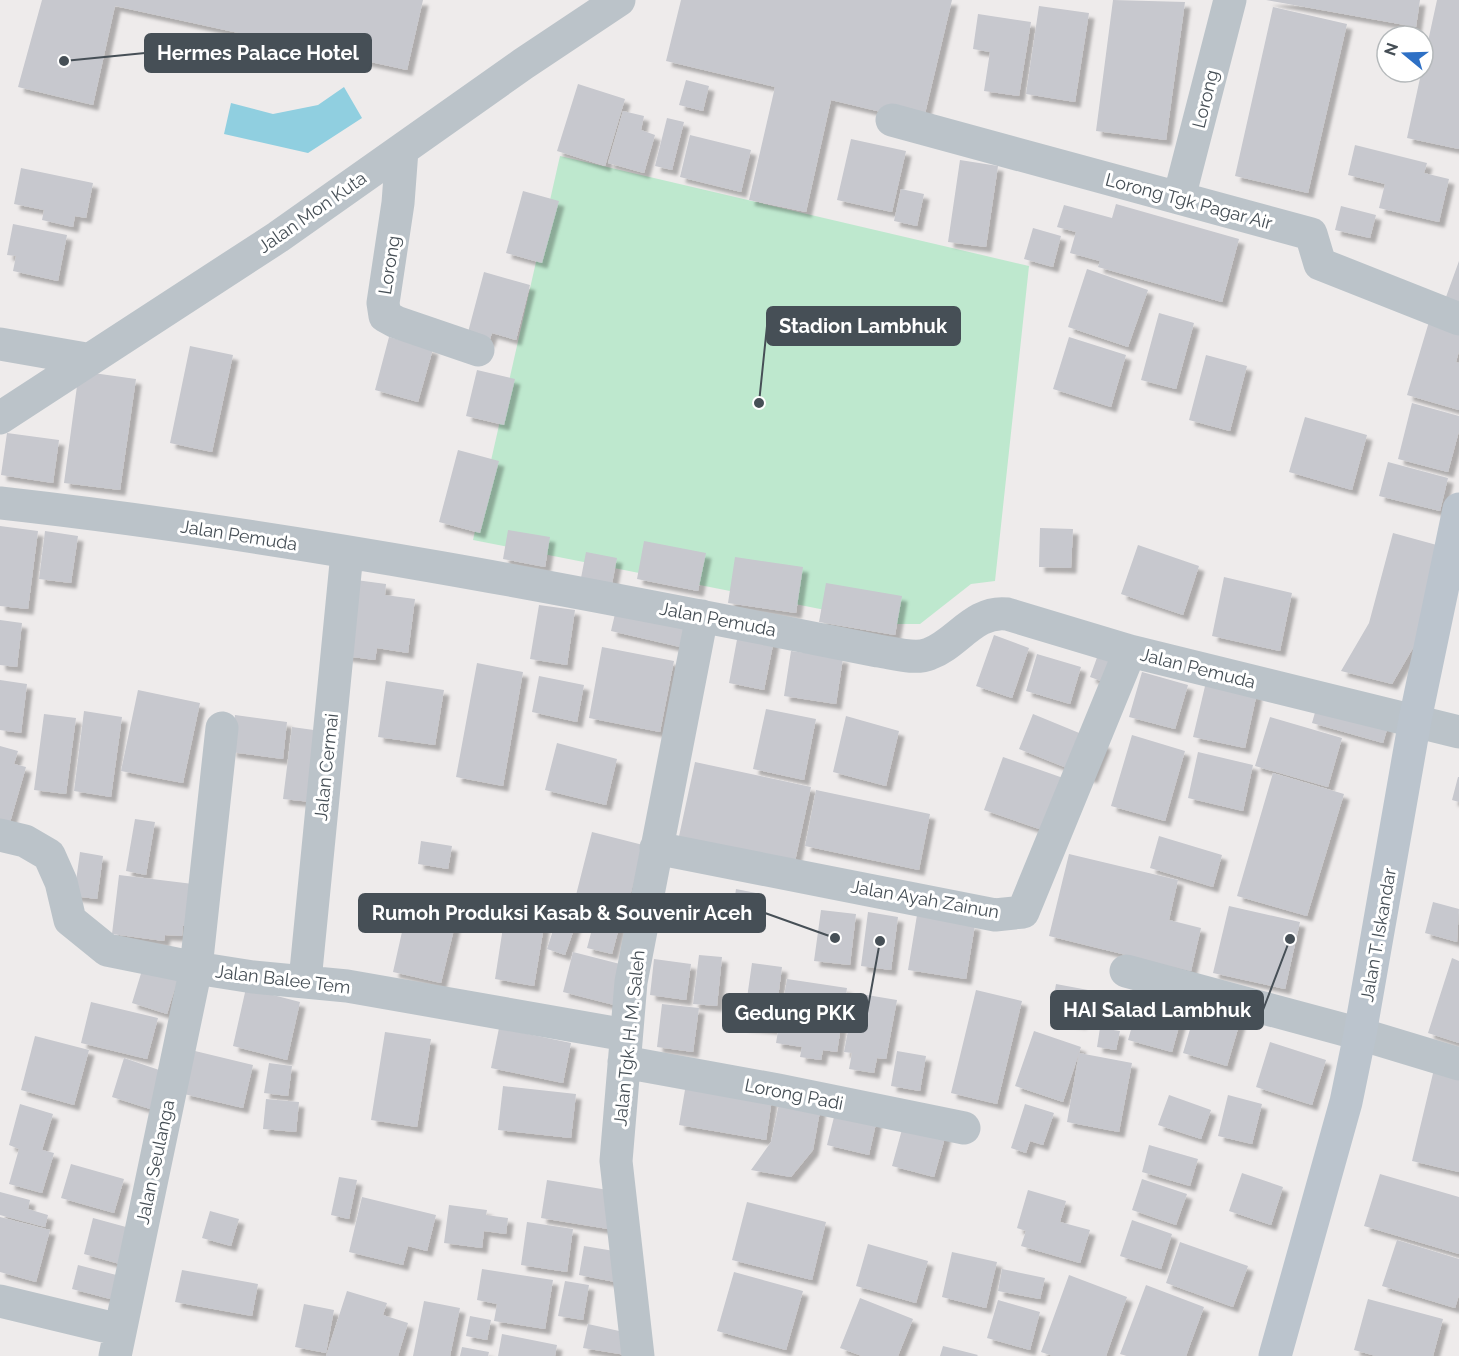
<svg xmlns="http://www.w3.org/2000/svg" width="1459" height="1356" viewBox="0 0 1459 1356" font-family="Raleway,sans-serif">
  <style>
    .green { fill: #bee8ce }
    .water { fill: #90cfe0 }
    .building { fill: #c7c8ce; filter: url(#shadow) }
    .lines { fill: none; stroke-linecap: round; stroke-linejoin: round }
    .street { stroke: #bbc3c9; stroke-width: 33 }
    .secondary { stroke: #bbc4cd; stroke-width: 33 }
    .labels { text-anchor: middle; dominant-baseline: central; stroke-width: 6; stroke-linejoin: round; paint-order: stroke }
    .street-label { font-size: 18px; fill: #464f56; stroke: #fff }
    .leader { fill: none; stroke: #464f56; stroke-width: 2 }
    .callout-dot { fill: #464f56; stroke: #fff; stroke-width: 2 }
    .callout { fill: #464f56; stroke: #464f56; stroke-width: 2 }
    .callout-label { font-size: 20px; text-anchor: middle; font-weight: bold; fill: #fff }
  </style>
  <defs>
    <filter id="shadow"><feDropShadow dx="5.5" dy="5.5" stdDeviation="1.5" flood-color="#0004"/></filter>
  </defs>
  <rect width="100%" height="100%" fill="#eeebeb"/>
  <!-- green -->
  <path class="green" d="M560,156L1029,266L995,581L971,584L920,624H896L473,540Z"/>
  <!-- water -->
  <path class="water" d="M344,87L362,118L308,153L224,134L231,103L273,114L318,105Z"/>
  <!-- building -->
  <path class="building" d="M42,0H423L407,70L115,6L93,105L18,87Z
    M681,0H952L923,122L831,100L806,212L749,200L775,87L666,61Z
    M1113,0L1185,2L1166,140L1096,131Z
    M1266,0H1420L1416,27Z
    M1437,0H1459V149L1407,138Z
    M1039,6L1089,13L1075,102L1026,94Z
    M1273,7L1347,24L1308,193L1235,176Z
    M978,14L1031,22L1019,96L984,91L990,52L973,49Z
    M686,80L709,86L703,111L679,105Z
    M578,84L625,99L605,166L557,151Z
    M623,111L644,116L641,130L655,135L644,173L608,163Z
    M667,118L684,122L672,170L655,166Z
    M690,135L751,150L741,192L680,177Z
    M851,139L906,151L892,212L837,200Z
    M1355,145L1427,163L1424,173L1449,179L1439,222L1379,208L1385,184L1348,175Z
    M960,160L998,166L986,247L948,242Z
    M21,168L93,183L86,218L75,216L73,227L42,220L44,210L14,204Z
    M901,189L924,194L917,226L894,221Z
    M523,191L559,201L542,263L506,253Z
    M1116,204L1239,239L1222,302L1098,267L1100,261L1070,253L1076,232L1057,227L1064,205L1112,218Z
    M1341,206L1376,215L1370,238L1335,230Z
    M13,224L67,235L58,281L13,271L16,256L7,255Z
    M1033,228L1061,236L1053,267L1024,259Z
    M1459,261V302L1446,297Z
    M1087,269L1148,290L1128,347L1068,327Z
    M484,272L530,285L516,340L492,333L489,342L467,336Z
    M1159,313L1194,323L1176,389L1141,380Z
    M1431,315L1459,324V351L1456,362L1459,363V410L1407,395Z
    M389,337L433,349L418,402L375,390Z
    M1069,337L1126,355L1111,407L1053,389Z
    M190,346L233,355L212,452L170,443Z
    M1206,355L1247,366L1230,431L1189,420Z
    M477,370L515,379L504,425L466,416Z
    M79,371L136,379L120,490L64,483Z
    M1412,403L1459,416V431L1448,472L1398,459Z
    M1305,417L1367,435L1352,490L1289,472Z
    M7,433L59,440L53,483L1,475Z
    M458,450L499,461L480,533L439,522Z
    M1388,462L1448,478L1440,511L1379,496Z
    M0,526L38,531L28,609L0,606Z
    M1040,528L1073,529L1071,568L1039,567Z
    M508,530L550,537L545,567L503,559Z
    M45,531L78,536L71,583L39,579Z
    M1393,533L1444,547L1420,636L1392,684L1341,671L1369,623Z
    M644,541L706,553L698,591L637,579Z
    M1138,545L1199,566L1183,615L1121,594Z
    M586,552L617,558L612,584L581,578Z
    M735,557L803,567L796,613L728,603Z
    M1224,577L1292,593L1280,651L1212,636Z
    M356,580L386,584L385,595L415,599L408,653L377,648L375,660L345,656Z
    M826,583L902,596L895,635L819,622Z
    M618,601L687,617L680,647L611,631Z
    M539,605L575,610L567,665L530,659Z
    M0,620L22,623L17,667L0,665Z
    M738,634L774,640L764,690L729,683Z
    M994,635L1029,648L1012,698L976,686Z
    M602,647L674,661L660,732L589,718Z
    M791,651L843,658L836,704L784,696Z
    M1099,652L1124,661L1115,686L1090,677Z
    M1037,654L1081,667L1070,704L1026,691Z
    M477,663L523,672L503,786L456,777Z
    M1142,672L1188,685L1175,729L1129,717Z
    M539,676L584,685L577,722L532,712Z
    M0,680L27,684L21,733L0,730Z
    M386,681L444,690L435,745L378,737Z
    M1206,682L1257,693L1245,748L1193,737Z
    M138,690L200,703L183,783L121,771Z
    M1320,695L1391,716L1383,743L1312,723Z
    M766,709L816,719L804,780L753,769Z
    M84,711L122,717L111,797L74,791Z
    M44,714L76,718L66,794L34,790Z
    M1033,714L1106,744L1092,778L1019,749Z
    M235,715L287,722L283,759L231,752Z
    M846,716L899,731L886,786L833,772Z
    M1270,717L1342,738L1328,787L1255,766Z
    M292,727L321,731L311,802L283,799Z
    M1132,735L1185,751L1165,821L1111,806Z
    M557,743L617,759L606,805L545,790Z
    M0,746L18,751L14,764L26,767L9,826L0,824Z
    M1198,752L1253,765L1243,811L1188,798Z
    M1003,757L1066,779L1048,832L984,810Z
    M695,762L811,787L794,866L678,841Z
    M1273,773L1344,794L1307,916L1237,896Z
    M1458,777H1459V802L1452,800Z
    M816,790L930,814L919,870L805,846Z
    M135,819L155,822L146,875L126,871Z
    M592,832L643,845L625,916L574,903Z
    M1159,836L1222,855L1213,887L1150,868Z
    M421,841L452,846L448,869L418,864Z
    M80,852L103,856L97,899L74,896Z
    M1069,854L1178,880L1169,920L1201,928L1191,971L1049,936Z
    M119,875L193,884L187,926H183L182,936L165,935L164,941L112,934Z
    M736,889L756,893L752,913L733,910Z
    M1433,902L1459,909L1457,942L1425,933Z
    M1229,906L1300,922L1285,989L1213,973Z
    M506,908L546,914L534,986L495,979Z
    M821,910L856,914L850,965L814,961Z
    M559,912L578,918L565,955L547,949Z
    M868,912L898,917L891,970L861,966Z
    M406,914L455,925L441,983L393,972Z
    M917,915L975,925L966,979L908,970Z
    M595,918L620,924L612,954L587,948Z
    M573,952L624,965L614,1005L563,992Z
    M699,955L722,957L717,1006L693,1004Z
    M1452,958L1459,961V1043L1428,1033Z
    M654,959L691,964L686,1000L650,995Z
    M752,963L782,967L774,1029L743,1026Z
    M143,967L178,978L167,1014L132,1003Z
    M787,979L847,988L837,1052L823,1050L821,1060L800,1057L802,1047L776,1043Z
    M1056,984L1088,990L1081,1024L1050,1019Z
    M246,988L300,1002L287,1060L233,1046Z
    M976,990L1022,1001L997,1104L951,1093Z
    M1142,992L1185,1005L1172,1052L1128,1040Z
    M855,993L897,1000L886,1059L877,1058L874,1073L849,1069L852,1053L844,1052Z
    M91,1002L158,1018L147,1059L81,1043Z
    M662,1004L699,1008L693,1052L657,1047Z
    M1196,1009L1240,1022L1227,1066L1183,1053Z
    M499,1028L571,1043L563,1083L491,1068Z
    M1100,1028L1120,1031L1116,1050L1097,1047Z
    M1034,1031L1081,1047L1079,1053L1132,1063L1119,1132L1067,1122L1079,1053L1063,1102L1015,1086Z
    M385,1032L431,1039L417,1127L371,1120Z
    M35,1036L89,1050L74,1105L21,1090Z
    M1270,1042L1326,1060L1312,1105L1256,1087Z
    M195,1051L253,1065L243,1108L184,1094Z
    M897,1051L926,1056L920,1091L891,1086Z
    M124,1058L162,1071L150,1109L112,1097Z
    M269,1063L292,1066L288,1096L264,1093Z
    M1435,1065L1459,1071V1172L1412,1161Z
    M687,1078L773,1092L766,1140L679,1125Z
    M503,1086L576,1094L571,1138L498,1130Z
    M1169,1095L1211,1110L1201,1139L1158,1125Z
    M1228,1095L1262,1104L1252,1144L1218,1136Z
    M266,1099L299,1102L296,1132L263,1129Z
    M780,1099L821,1106L813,1150L791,1177L751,1170L771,1142Z
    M20,1104L53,1114L42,1150L54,1153L42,1193L9,1184L19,1149L9,1145Z
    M1025,1104L1054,1113L1043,1145L1030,1141L1026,1153L1011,1148Z
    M836,1109L877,1119L869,1155L827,1145Z
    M904,1122L946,1134L934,1177L892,1166Z
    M1149,1145L1198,1159L1190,1186L1142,1172Z
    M71,1164L124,1179L114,1213L61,1198Z
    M1242,1173L1283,1187L1271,1225L1229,1211Z
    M1380,1174L1459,1197V1254L1364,1226Z
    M339,1177L357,1180L349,1219L331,1215Z
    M1142,1179L1187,1194L1176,1225L1132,1210Z
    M547,1180L614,1191L608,1229L541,1218Z
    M1028,1190L1066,1201L1060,1222L1090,1230L1080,1263L1021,1246L1026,1231L1017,1228Z
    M0,1192L30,1200L28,1209L48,1215L45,1227L0,1215Z
    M362,1197L436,1215L427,1251L408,1246L403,1265L349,1252Z
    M747,1202L826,1222L812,1280L732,1260Z
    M449,1205L487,1210L486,1215L508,1218L506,1234L484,1231L482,1248L444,1243Z
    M210,1211L239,1219L231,1246L202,1238Z
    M0,1217L50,1230L36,1282L0,1272Z
    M93,1218L137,1230L127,1266L84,1254Z
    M1132,1220L1172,1234L1161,1269L1120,1256Z
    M527,1222L573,1229L567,1272L521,1265Z
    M1397,1240L1459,1259V1295L1455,1308L1382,1286Z
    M1180,1242L1248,1266L1233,1307L1166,1283Z
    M868,1244L928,1261L916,1303L856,1286Z
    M584,1246L620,1252L615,1282L579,1275Z
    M952,1252L997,1262L986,1308L942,1297Z
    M78,1265L124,1277L118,1301L72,1289Z
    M482,1269L553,1280L545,1329L494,1321L497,1304L477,1300Z
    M1002,1269L1045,1278L1040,1299L998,1291Z
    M182,1270L258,1284L252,1316L175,1302Z
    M734,1272L803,1291L786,1350L717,1331Z
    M1069,1275L1127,1297L1106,1356H1053L1041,1352Z
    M565,1281L589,1285L583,1320L558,1316Z
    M1146,1285L1204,1307L1186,1356H1127L1120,1354Z
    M347,1291L387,1303L383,1315L408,1323L398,1356H326Z
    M860,1298L913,1319L898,1356H862L840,1348Z
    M1368,1299L1443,1319L1433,1356H1376L1354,1350Z
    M998,1300L1040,1312L1030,1350L987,1338Z
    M424,1301L460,1308L450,1356H413Z
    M304,1304L334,1310L326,1353L295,1347Z
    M470,1316L491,1320L487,1340L466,1336Z
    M588,1324L637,1335L632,1356L583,1348Z
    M502,1334L557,1345L555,1356H498Z
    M943,1346L978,1355L977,1356H940Z
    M462,1347L489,1352L488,1356H460Z"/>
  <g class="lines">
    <!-- street -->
    <path class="street" d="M892,120L1311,234L1320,264L1459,319
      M402,150L398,203L383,303L385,316L396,322L478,350
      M1179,198L1230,0
      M0,344L86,359
      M0,418L278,237L523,64L619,0
      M0,503C295,536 587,593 878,651C893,653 915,660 929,654C957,644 974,610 1007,614L1130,651L1459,732
      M0,835L25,841L49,855L61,882L70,920L107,950L196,968L253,977L347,986L626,1035
      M656,848L995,915L1023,912L1130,651
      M1126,971L1360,1034L1459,1064
      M305,981L347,553
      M624,1062L778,1090L964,1128
      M0,1301L120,1330
      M115,1356L196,968L222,728
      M638,1356L616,1161L631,982L702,616"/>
    <!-- secondary -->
    <path class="secondary" d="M1275,1356L1346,1102L1360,1034L1415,720L1459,509"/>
  </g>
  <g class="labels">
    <!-- street labels -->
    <g class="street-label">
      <text transform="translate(1205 99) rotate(-76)">Lorong</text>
      <text transform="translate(1189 201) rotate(15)">Lorong Tgk Pagar Air</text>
      <text transform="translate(312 212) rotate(-35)">Jalan Mon Kuta</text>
      <text transform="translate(389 265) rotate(-81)">Lorong</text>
      <text transform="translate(239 535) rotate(9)">Jalan Pemuda</text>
      <text transform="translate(718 619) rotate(11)">Jalan Pemuda</text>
      <text transform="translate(1198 668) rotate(14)">Jalan Pemuda</text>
      <text transform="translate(326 767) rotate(-84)">Jalan Cermai</text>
      <text transform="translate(925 899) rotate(10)">Jalan Ayah Zainun</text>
      <text transform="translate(1378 935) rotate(-80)">Jalan T. Iskandar</text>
      <text transform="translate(283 979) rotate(7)">Jalan Balee Tem</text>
      <text transform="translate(629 1038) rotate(-84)">Jalan Tgk. H. M. Saleh</text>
      <text transform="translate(794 1094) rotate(11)">Lorong Padi</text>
      <text transform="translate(155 1162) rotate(-78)">Jalan Seulanga</text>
    </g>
  </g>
  <!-- callouts -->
  <path class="leader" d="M64 61L145 53M759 403L767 326M835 938L765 913M1290 939L1263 1010M880 941L867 1013"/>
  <g class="callout-dot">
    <circle cx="64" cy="61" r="6"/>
    <circle cx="759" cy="403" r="6"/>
    <circle cx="835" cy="938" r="6"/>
    <circle cx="1290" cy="939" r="6"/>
    <circle cx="880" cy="941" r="6"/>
  </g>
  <g class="callout">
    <rect x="145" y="34" width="226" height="38" rx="6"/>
    <rect x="767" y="307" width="193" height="38" rx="6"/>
    <rect x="359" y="894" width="406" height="38" rx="6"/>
    <rect x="1051" y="991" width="212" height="38" rx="6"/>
    <rect x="723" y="994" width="144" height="38" rx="6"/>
  </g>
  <g class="callout-label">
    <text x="258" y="60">Hermes Palace Hotel</text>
    <text x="863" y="333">Stadion Lambhuk</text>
    <text x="562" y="920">Rumoh Produksi Kasab &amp; Souvenir Aceh</text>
    <text x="1157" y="1017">HAI Salad Lambhuk</text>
    <text x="795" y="1020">Gedung PKK</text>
  </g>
  <!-- north arrow -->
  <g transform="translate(1405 54) rotate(289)"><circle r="28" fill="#ffffff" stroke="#b5b9bb" stroke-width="1.5"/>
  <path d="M0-4.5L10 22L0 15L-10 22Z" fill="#2e70c5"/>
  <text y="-9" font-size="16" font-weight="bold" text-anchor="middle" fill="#464f56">N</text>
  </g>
</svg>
